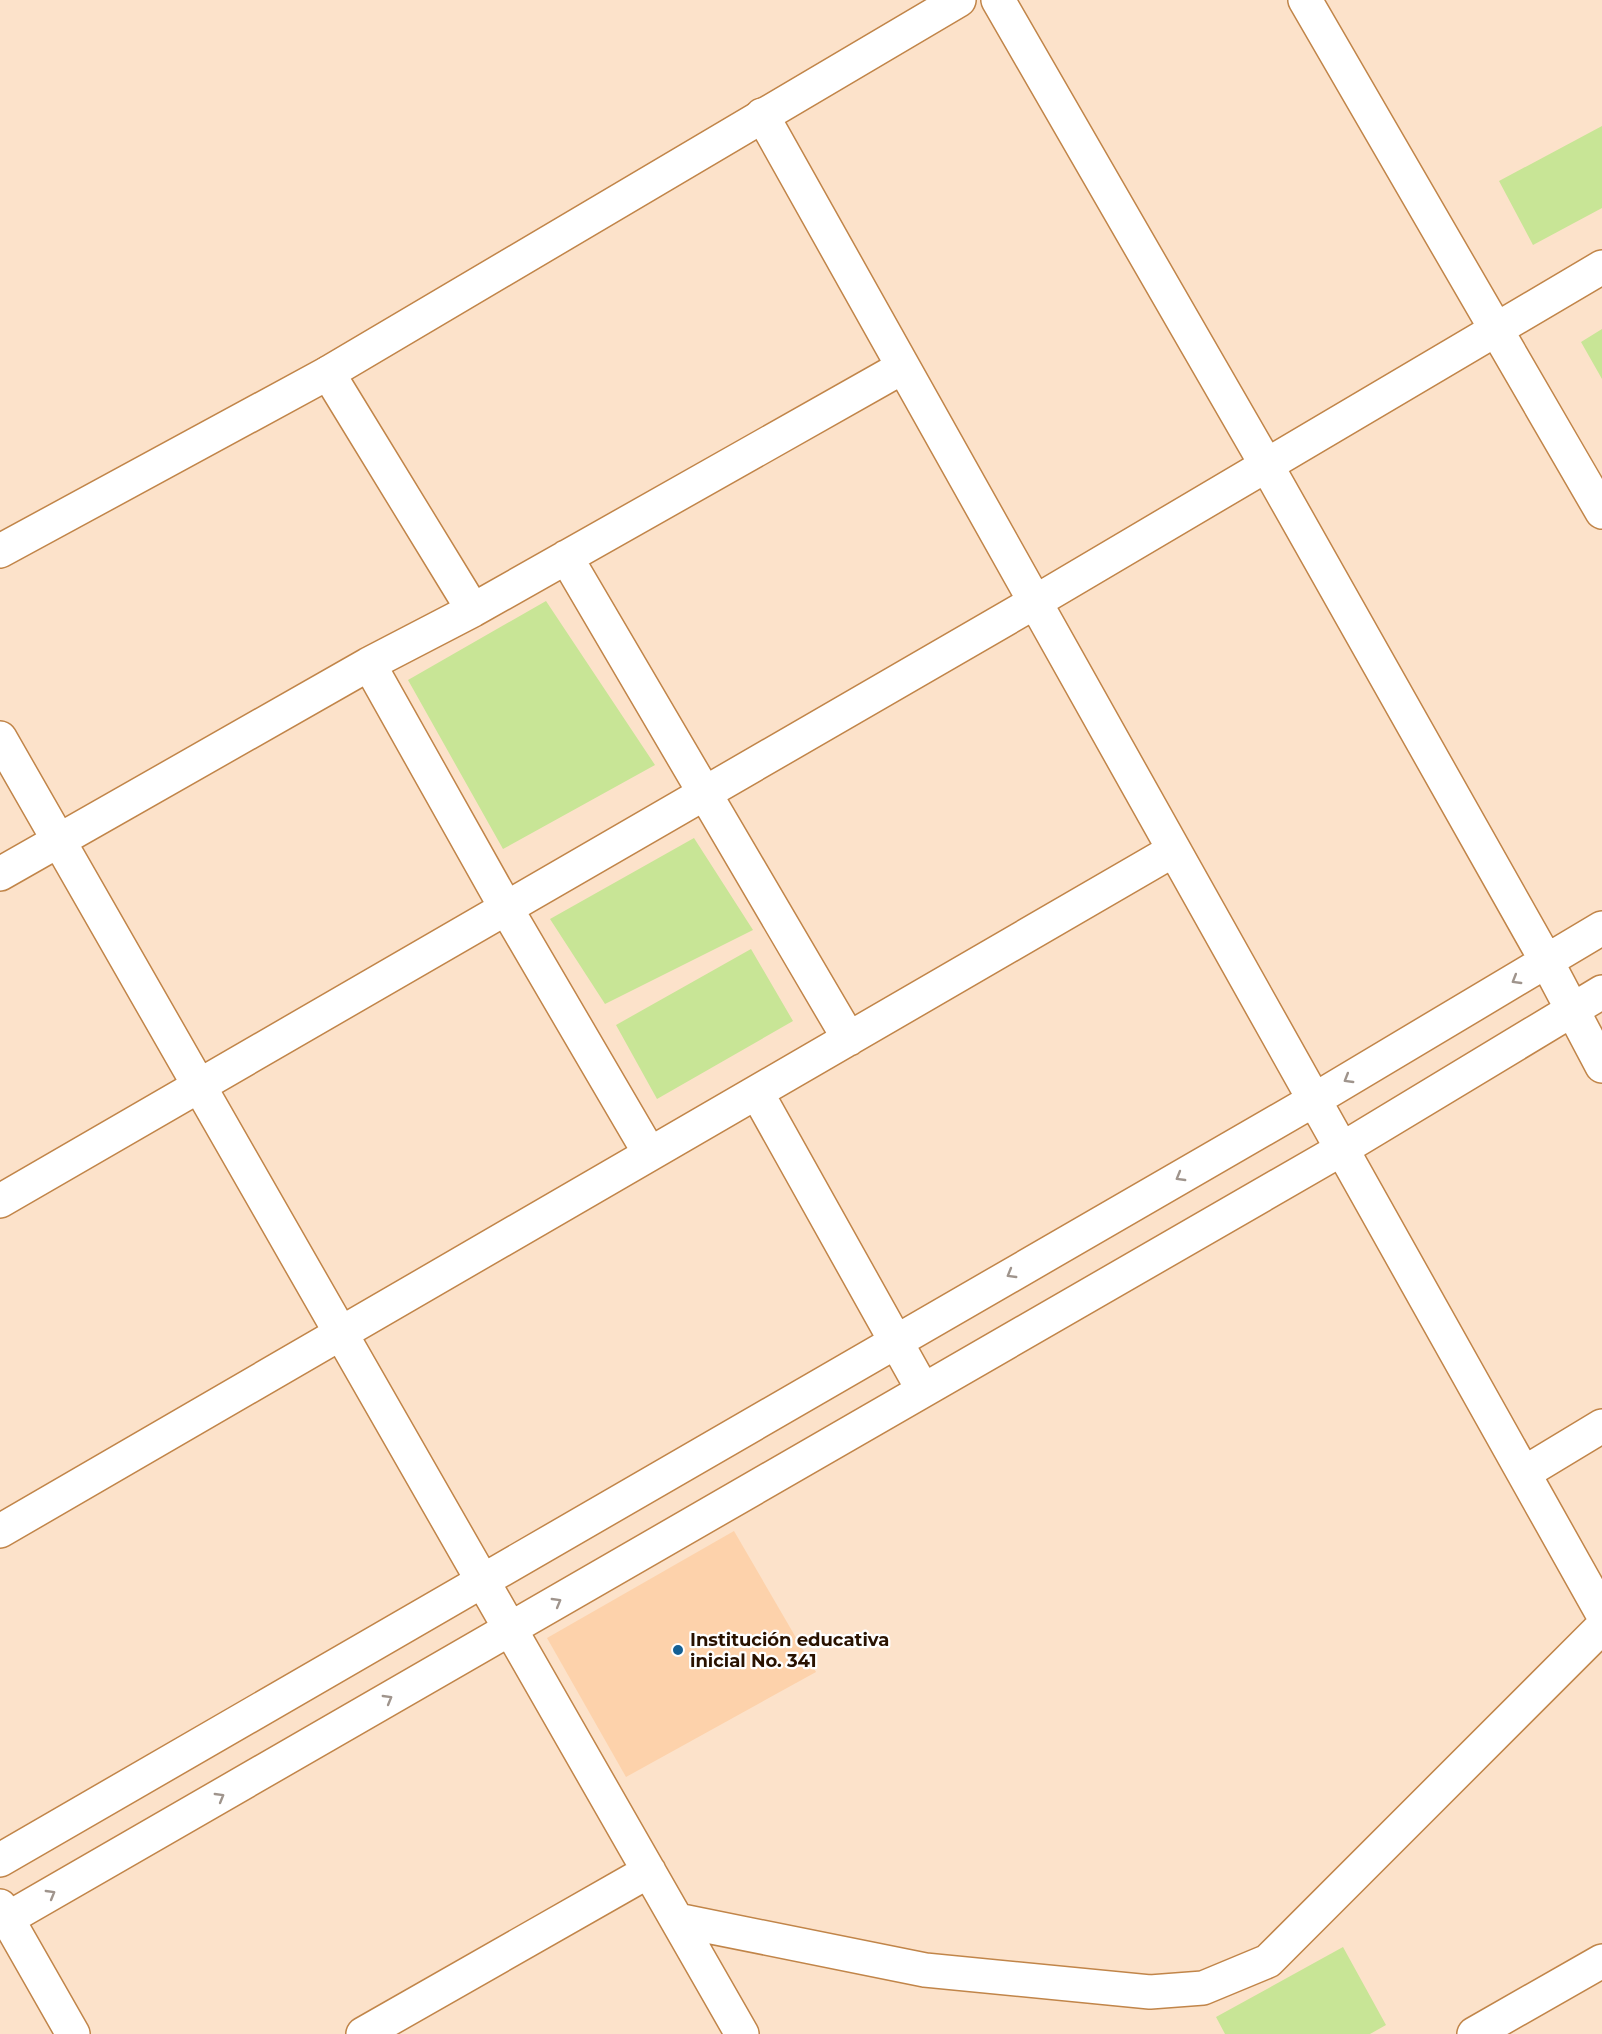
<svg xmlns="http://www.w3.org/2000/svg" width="1602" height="2034" viewBox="0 0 1602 2034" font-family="Montserrat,sans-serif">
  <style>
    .built { fill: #fdd2ab }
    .green { fill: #c8e596 }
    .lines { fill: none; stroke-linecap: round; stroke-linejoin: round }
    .minor-casing { stroke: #c18549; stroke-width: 36 }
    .major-casing { stroke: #c18549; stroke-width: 36 }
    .minor { stroke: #fff; stroke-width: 33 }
    .major { stroke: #fff; stroke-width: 33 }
    .oneway { stroke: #9f948c }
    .poi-dot { fill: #156094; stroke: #fff; stroke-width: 2 }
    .labels { text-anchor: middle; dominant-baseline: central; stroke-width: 4.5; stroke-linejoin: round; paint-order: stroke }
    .poi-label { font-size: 18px; font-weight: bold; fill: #291200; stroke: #fff; text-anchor: start }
  </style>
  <rect width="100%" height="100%" fill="#fce2ca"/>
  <!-- built -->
  <path class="built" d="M734,1531L816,1672L626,1777L547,1638Z"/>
  <!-- green -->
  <path class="green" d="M1602,126V208L1533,245L1499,181Z
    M1602,329V379L1581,342Z
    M546,601L655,765L503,849L408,680Z
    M694,838L753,930L605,1004L550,919Z
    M751,949L793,1021L657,1099L616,1025Z
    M1343,1947L1386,2025L1370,2034H1225L1216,2017Z"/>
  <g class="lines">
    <!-- minor casing -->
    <g class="minor-casing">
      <path id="minor" d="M998,0L1267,466L1547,962L1602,1066
        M1305,0L1602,512
        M762,115L1602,1613
        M328,373L473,610
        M566,557L849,1039
        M369,664L506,908L650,1154
        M0,738L742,2034
        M0,874L369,664L473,610L903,367
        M757,1093L923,1390
        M0,1201L1035,602L1602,267
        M1524,1473L1602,1426
        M0,1531L1174,850
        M0,1860L1314,1100L1602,928
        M0,1906L73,2034
        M677,1920L925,1970L1150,1992L1203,1988L1268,1961L1602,1627
        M0,1923L1342,1149L1602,992
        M363,2034L649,1871
        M1474,2034L1602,1961"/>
    </g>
    <!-- major casing -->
    <g class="major-casing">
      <path id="major" d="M0,551L328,373L959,0"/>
    </g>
    <!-- minor -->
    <use href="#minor" class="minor"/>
    <!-- major -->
    <use href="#major" class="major"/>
  </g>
  <!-- one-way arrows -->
  <defs><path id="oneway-chevron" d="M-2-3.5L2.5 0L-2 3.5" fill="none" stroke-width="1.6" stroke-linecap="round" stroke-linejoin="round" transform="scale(1.5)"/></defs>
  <g class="oneway">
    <use href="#oneway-chevron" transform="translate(1516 980) rotate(149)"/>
    <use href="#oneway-chevron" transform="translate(1348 1079) rotate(149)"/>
    <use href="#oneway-chevron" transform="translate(1180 1177) rotate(150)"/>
    <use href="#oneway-chevron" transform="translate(1011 1274) rotate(150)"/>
    <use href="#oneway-chevron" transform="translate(557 1602) rotate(-30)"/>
    <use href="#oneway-chevron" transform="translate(388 1699) rotate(-30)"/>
    <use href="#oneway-chevron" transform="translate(220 1797) rotate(-30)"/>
    <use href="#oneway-chevron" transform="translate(51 1894) rotate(-30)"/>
  </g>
  <!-- markers -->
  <circle class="poi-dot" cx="678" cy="1650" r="6"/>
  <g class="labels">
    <!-- poi labels -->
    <g class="poi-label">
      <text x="690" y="1640">Institución educativa<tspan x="690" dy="21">inicial No. 341</tspan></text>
    </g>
  </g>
</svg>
